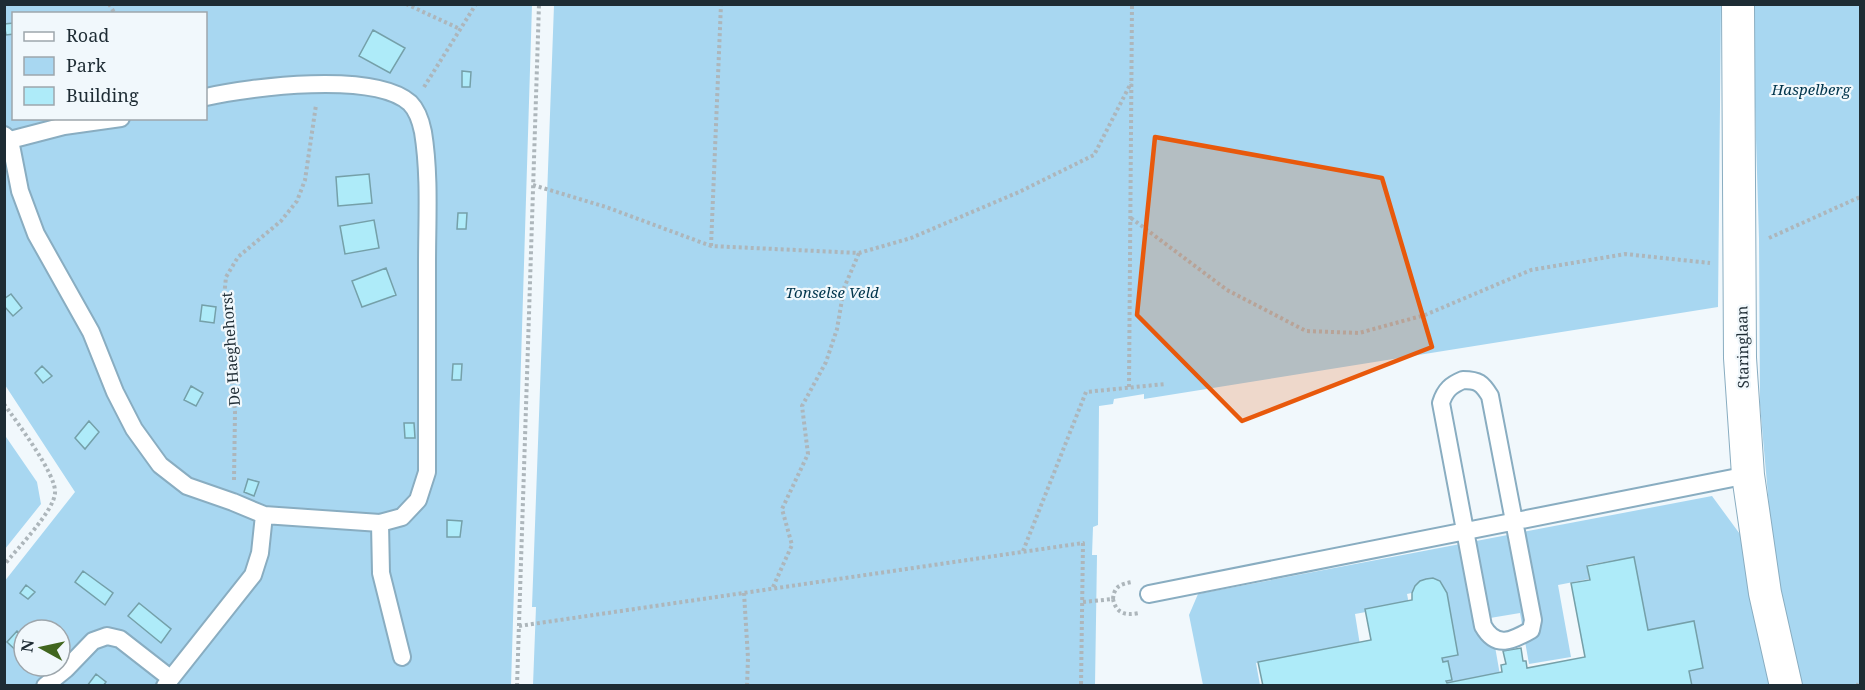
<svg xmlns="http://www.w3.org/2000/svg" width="1865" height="690" viewBox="0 0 1865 690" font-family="'Noto Serif',serif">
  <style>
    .green { fill: #a8d7f1; fill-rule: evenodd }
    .building { fill: #aeebf9; stroke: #75a0a9; stroke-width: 1.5 }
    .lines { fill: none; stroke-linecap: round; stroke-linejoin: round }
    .service-casing { stroke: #89adc1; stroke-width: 20 }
    .minor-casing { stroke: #89adc1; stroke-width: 34 }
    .path { stroke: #adb6bb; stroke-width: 4; stroke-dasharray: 3 3; stroke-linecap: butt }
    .service { stroke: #fff; stroke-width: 16 }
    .minor { stroke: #fff; stroke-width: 32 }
    .marked { fill: #e8590c; fill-opacity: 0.2; stroke: #e8590c; stroke-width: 4.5; stroke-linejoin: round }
    .labels { text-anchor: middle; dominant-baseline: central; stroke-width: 4.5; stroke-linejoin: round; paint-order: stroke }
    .park-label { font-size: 15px; font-style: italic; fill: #00354c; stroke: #f1f8fc }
    .street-label { font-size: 15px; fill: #1e2c34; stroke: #f1f8fc }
  </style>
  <rect width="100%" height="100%" fill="#f1f8fc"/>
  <!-- green -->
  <path class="green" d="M5,5H532L511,685H5L4,582L75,492L5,385ZM14,14H206V118H14ZM24,630H60V666H24Z
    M554,5H1721L1718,307L1144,399V394L1114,399L1113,404L1099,406L1098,525L1093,527L1092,555H1097L1095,685H533L536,607H532Z
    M1752,5H1860V685H1798L1772,540L1760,405L1759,239Z
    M4,434L37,482L41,504L5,549Z
    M1712,496L1745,541L1774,685H1681L1640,633L1627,558L1587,565L1589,579L1558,585L1571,657L1529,664L1520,613L1490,618L1500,675L1443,685L1425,590L1407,594L1409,604L1355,614L1360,645L1256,663L1260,685H1203L1189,615L1198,594Z"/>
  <!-- building -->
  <path class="building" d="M14,23V34L6,35L4,24Z
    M373,30L405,48L390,73L359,56Z
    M462,71L471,72L470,87H462Z
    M369,174L372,203L338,206L336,177Z
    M458,213H467L466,229H457Z
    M374,220L379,248L345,254L340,226Z
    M386,268L396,295L362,307L352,281Z
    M11,294L22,308L13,316L4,306V299Z
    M202,305L216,307L214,323L200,321Z
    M453,364H462L461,380H452Z
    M42,366L52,376L43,383L35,373Z
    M191,386L203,393L196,406L184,400Z
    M89,421L99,432L85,449L75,438Z
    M404,423H414L415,438H405Z
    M248,479L259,482L254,496L244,492Z
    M447,520L462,521L460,537H447Z
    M1634,557L1648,630L1694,621L1703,668L1689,671L1692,686H1263L1258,662L1371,640L1365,609L1412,600V593L1415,586L1420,581L1426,579L1433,578L1440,581L1447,593L1458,655L1442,658L1443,662L1448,661L1452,680L1446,681L1447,683L1502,672L1501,665L1506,664L1503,651L1521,648L1523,661H1526L1527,668L1585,657L1571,583L1590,580L1587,566Z
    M83,571L113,593L105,605L75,582Z
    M26,585L35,592L28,599L20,593Z
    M139,603L171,629L161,643L128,616Z
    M17,631L24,637V658L7,642Z
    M96,674L106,682L103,686H87Z"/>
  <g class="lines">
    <!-- service casing -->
    <g class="service-casing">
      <path id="service" d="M206,97C250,87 374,71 410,103C417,110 421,122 423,132C430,175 427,220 427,264C427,333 427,403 427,472L418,500L402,517L380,523L264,515
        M4,135L10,140L20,191L36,234L91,332L115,392L134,429L160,465L187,486L233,502L264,515L260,553L253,575L165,686
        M10,140L64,126L121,118
        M1463,380C1478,380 1482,383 1490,396L1533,620L1531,630C1512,641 1496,649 1483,626L1441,403C1445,390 1451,385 1463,380Z
        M380,523L381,573L402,657
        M1149,594L1748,475
        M45,686L66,669L93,641L107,636L120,639L170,678"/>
    </g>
    <!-- minor casing -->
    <g class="minor-casing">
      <path id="minor" d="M1738,4L1740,358L1748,475L1765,593L1786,686"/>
    </g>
    <!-- path -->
    <path class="path" d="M109,4L115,14
      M406,4L460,29
      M424,87L476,4
      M533,185L606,207L711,246L859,253L911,238L1019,192L1094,155L1131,83
      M1131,218L1227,290L1306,331L1359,333L1425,315L1531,270L1625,254L1710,263
      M1769,238L1860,197
      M711,246L721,4
      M1129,387L1132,4
      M4,404C16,421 57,475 55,493C54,511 17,549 4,565
      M234,480L235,412L224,297L226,277L238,257L281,221L297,201L305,180L316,105
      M1023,551L1086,392L1165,384
      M773,587L792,545L782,509L808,454L802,406L826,362L837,329L844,288L859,253
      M744,593L748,658L747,686
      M1113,599C1114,586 1121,584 1132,582
      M1083,602L1113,599C1116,613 1125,616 1139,613
      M519,626L1083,543L1081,686
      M517,686L539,4
      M1857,686L1860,681"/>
    <!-- service -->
    <use href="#service" class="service"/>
    <!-- minor -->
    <use href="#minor" class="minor"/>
  </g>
  <!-- marked area -->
  <path class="marked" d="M1155,137L1382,178L1432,347L1242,421L1137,315Z"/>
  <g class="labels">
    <!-- park labels -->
    <g class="park-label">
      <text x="1811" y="89">Haspelberg</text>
      <text x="832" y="292">Tonselse Veld</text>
    </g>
    <!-- street labels -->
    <g class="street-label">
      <text transform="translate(1742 347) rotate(-91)">Staringlaan</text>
      <text transform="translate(230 349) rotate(-94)">De Haeghehorst</text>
    </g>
  </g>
  <!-- border -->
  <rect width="1865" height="690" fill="none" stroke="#1e2c34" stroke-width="12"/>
  <!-- legend -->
  <rect x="12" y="12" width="195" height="108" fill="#f1f8fc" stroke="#9da6ac" stroke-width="1.5"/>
  <rect x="24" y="32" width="30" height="9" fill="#ffffff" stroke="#9da6ac" stroke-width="1.5"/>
  <text x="66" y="42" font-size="18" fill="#1e2c34">Road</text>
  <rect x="24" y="57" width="30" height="18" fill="#a8d7f1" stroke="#9da6ac" stroke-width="1.5"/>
  <text x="66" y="72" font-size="18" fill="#1e2c34">Park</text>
  <rect x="24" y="87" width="30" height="18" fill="#aeebf9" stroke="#9da6ac" stroke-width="1.5"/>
  <text x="66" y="102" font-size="18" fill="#1e2c34">Building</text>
  <!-- north arrow -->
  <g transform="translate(42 648) rotate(278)"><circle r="28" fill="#f1f8fc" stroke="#9da6ac" stroke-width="1.5"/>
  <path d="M0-4.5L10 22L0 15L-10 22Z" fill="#41661f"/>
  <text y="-9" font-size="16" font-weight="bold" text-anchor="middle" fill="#1e2c34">N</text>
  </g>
</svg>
